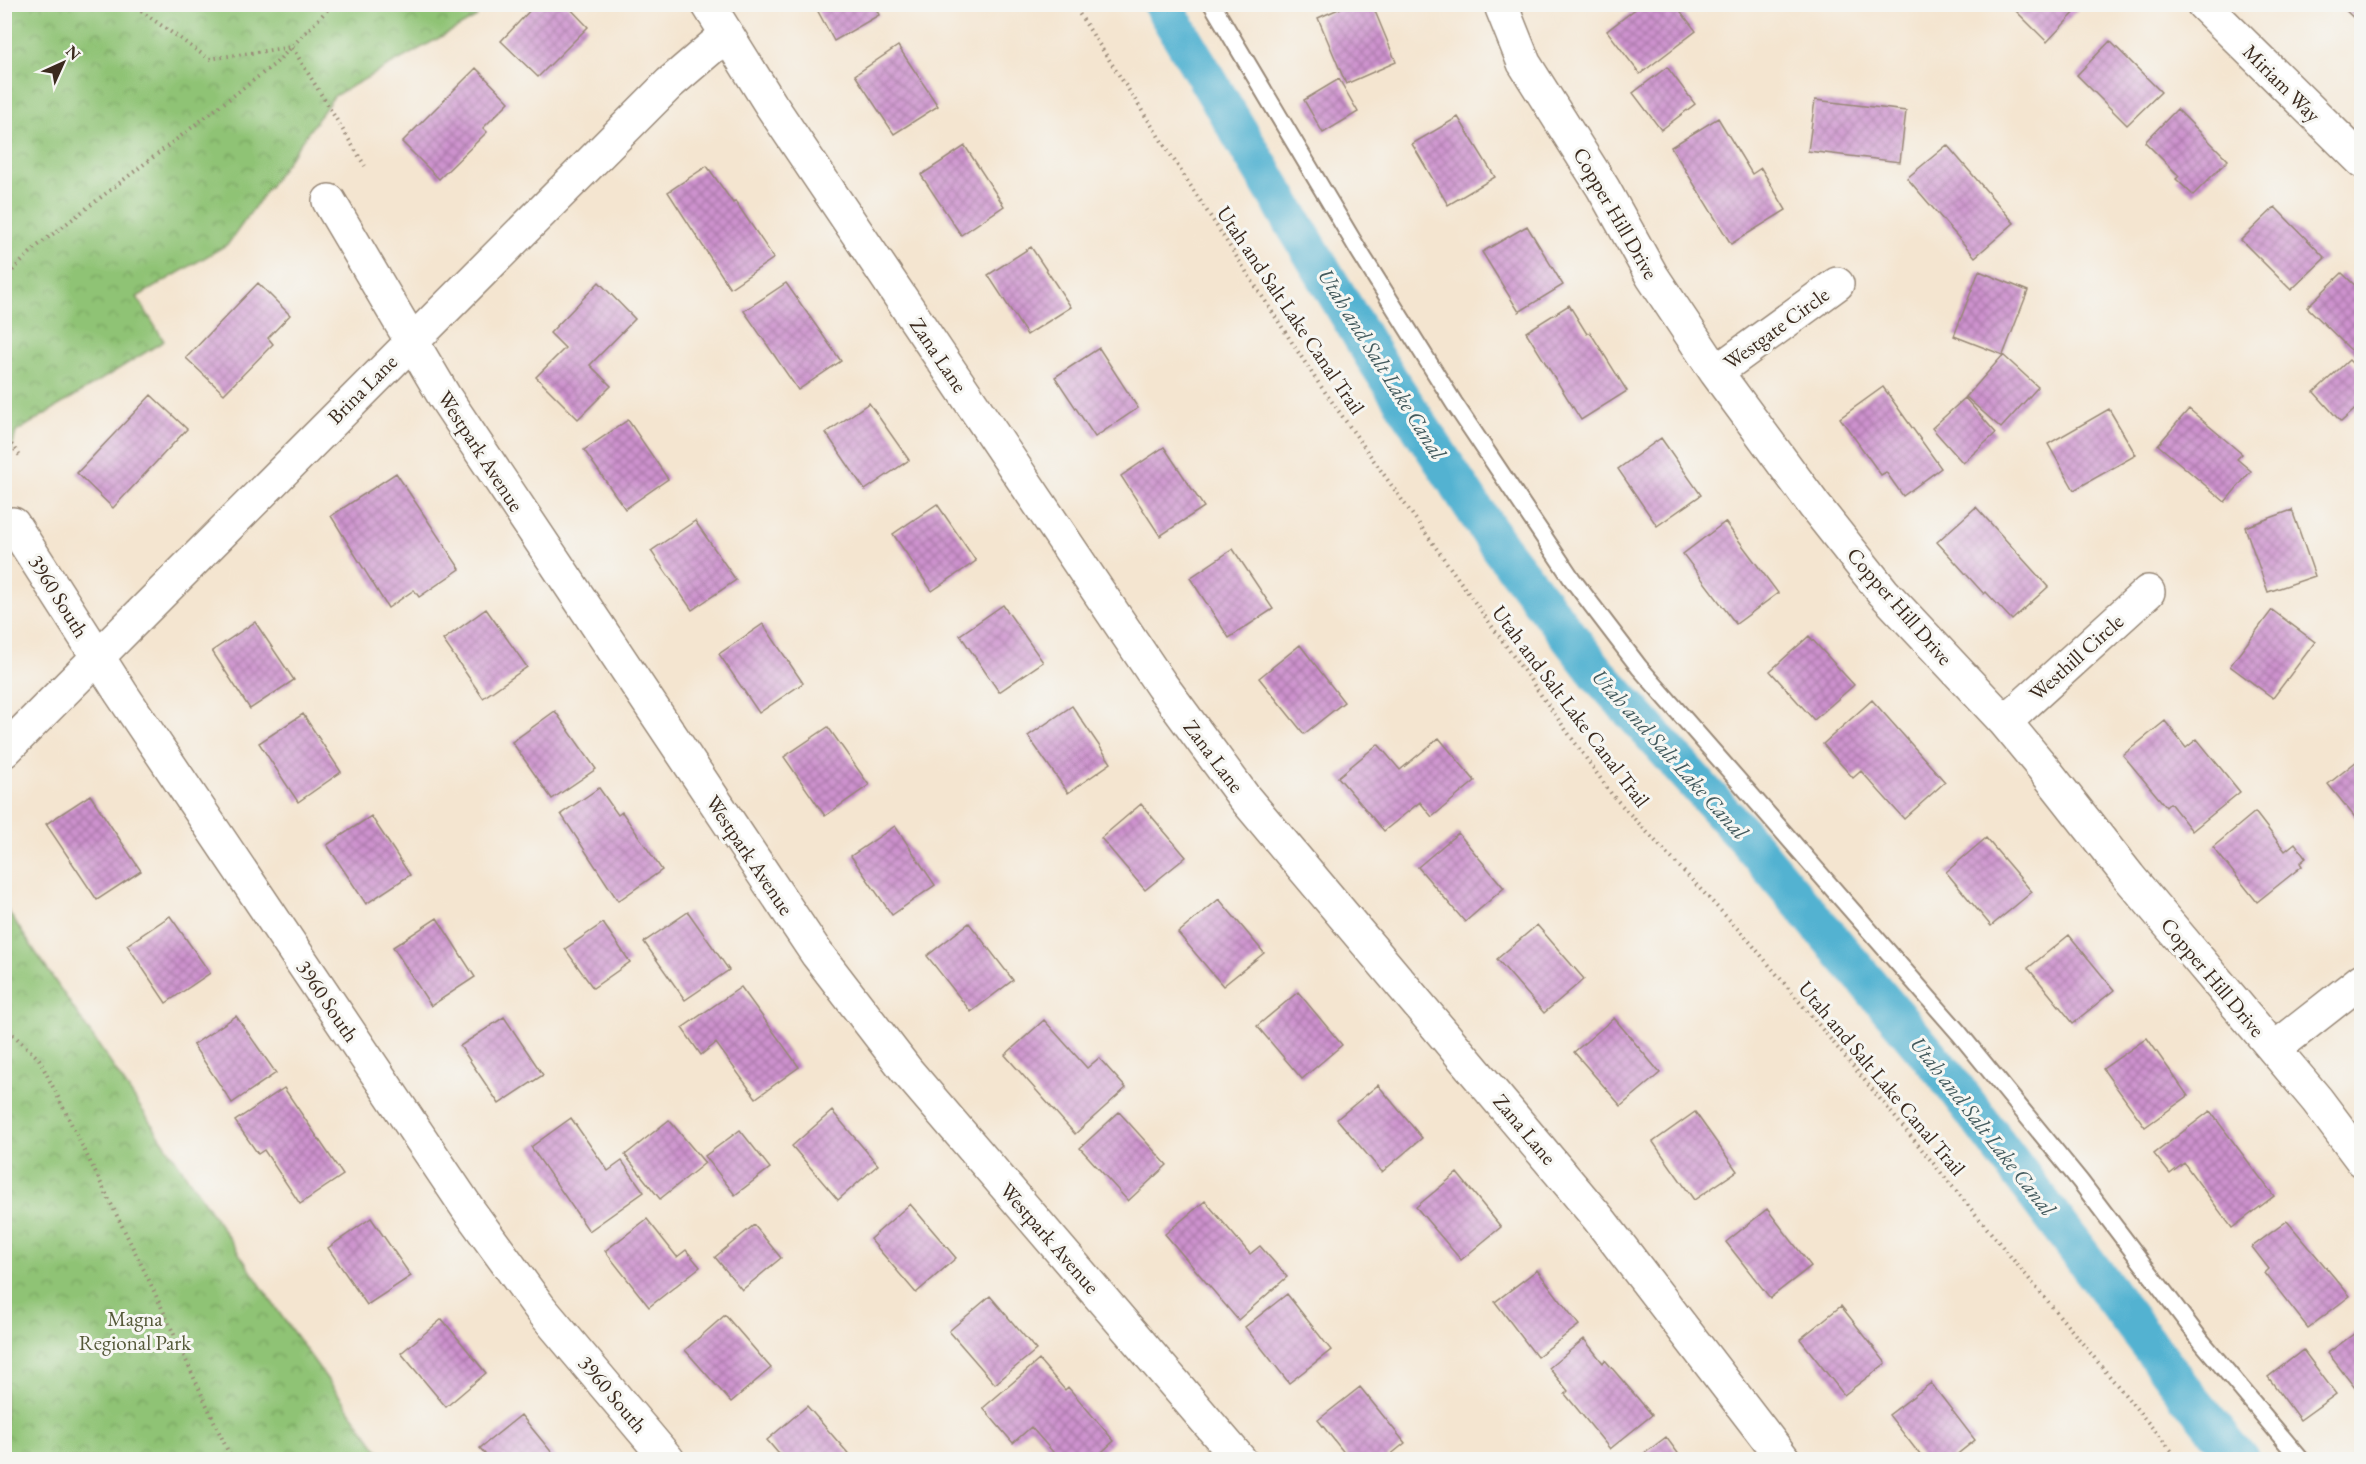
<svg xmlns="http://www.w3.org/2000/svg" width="2366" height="1464" viewBox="0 0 2366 1464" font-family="'EB Garamond',serif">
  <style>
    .park { fill: url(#park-crowns); stroke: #65764a; stroke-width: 1.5 }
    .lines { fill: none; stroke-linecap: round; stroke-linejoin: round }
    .canal { stroke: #52b2d1; stroke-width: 39 }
    .building { fill: url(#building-cross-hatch) }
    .service-casing { stroke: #988877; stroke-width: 20 }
    .minor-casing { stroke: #988877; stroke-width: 36 }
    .path { stroke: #988877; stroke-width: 4; stroke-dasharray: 1.5 4.5; stroke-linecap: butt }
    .service { stroke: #fff; stroke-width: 16 }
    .minor { stroke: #fff; stroke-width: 33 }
    .labels { text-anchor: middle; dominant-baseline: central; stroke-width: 6; stroke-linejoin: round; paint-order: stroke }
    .street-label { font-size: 21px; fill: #3b2a1e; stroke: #f6f6f2 }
    .park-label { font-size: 21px; fill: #545838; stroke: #f6f6f2 }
    .water-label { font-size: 22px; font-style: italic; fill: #435a5d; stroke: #f6f6f2 }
  </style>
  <defs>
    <pattern id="park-crowns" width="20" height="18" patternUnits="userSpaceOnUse" patternTransform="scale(1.5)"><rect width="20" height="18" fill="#8fc375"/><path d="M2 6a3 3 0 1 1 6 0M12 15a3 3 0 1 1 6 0" fill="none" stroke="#769f5f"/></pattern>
    <pattern id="building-cross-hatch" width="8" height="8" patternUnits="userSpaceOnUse" patternTransform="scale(1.5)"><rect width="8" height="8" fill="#cd92ce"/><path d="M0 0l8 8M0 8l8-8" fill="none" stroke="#a877a7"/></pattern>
  </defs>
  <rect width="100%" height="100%" fill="#f6f6f2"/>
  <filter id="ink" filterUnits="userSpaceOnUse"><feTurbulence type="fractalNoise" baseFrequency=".0167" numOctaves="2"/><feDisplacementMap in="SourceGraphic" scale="12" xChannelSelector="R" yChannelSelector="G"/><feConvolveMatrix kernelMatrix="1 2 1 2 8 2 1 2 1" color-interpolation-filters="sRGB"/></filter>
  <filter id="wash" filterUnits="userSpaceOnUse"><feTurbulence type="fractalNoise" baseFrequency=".008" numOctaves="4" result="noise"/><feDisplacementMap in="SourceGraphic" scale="24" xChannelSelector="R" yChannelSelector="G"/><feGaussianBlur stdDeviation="1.35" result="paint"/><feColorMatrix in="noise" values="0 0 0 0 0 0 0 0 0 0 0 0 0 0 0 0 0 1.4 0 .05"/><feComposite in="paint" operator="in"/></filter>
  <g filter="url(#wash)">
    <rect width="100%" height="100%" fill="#f4e5d0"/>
    <!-- park -->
    <path class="park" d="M5,4H470L477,17L334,96L228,244L137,297L164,341L16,432L5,476Z
      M5,907L280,1314L385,1459H5Z"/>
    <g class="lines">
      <!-- canal -->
      <path class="canal" d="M1162,4L1374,357L1500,548L1599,675L1748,841L1944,1073L2180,1386L2240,1460"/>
    </g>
    <g id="blocks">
      <!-- building -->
      <path class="building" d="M536,4H566L588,27L538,77L501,41Z
        M814,4H874L879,15L834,41Z
        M1350,4H1372L1396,62L1346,84L1318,18Z
        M1642,4H1675L1696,31L1640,74L1607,31Z
        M2009,4H2076L2079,8L2047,42Z
        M2339,4H2362V26Z
        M2110,41L2161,92L2127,125L2077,75Z
        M898,46L938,106L894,134L855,75Z
        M1667,67L1695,104L1661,130L1633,93Z
        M476,68L509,102L483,128L487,132L439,179L402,142Z
        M1339,79L1358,112L1323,133L1304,100Z
        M1815,100L1906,111L1900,162L1808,151Z
        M2177,109L2228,160L2193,195L2176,179L2179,176L2145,142Z
        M1458,117L1495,177L1448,205L1412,144Z
        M1718,118L1752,174L1761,168L1786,210L1731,244L1671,147Z
        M1947,145L2014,223L1975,257L1907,178Z
        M965,146L1004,206L961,235L921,175Z
        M707,166L733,203L735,201L774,258L730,288L668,192Z
        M2275,207L2325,258L2291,290L2241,240Z
        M1527,226L1563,285L1519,312L1482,252Z
        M1031,247L1071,307L1027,335L988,275Z
        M1979,271L2028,291L2003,355L1954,336Z
        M2342,273L2362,292V351L2357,356L2307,307Z
        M599,282L635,319L590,365L611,386L578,419L536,377L565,348L550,333Z
        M258,283L290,315L268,338L273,344L224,394L186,358Z
        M786,283L841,361L798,390L744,311Z
        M1569,305L1587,334L1590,332L1627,391L1581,420L1526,332Z
        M1099,348L1138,408L1095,437L1055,377Z
        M2003,355L2038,387L2001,428L1966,397Z
        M2349,360L2362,373V403L2341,422L2314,392Z
        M1883,387L1941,468L1903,496L1886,472L1881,475L1840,418Z
        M151,395L187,429L113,508L77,473Z
        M1965,398L1996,433L1963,463L1932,428Z
        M869,403L909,460L865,490L826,433Z
        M2109,409L2136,455L2074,490L2048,444Z
        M2189,409L2242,454L2237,459L2251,471L2225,502L2158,445Z
        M628,420L668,479L625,509L584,450Z
        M1661,438L1701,495L1657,526L1618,469Z
        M1164,447L1204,507L1160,536L1121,476Z
        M396,473L460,569L419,597L414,590L388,608L331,516Z
        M937,504L976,561L932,591L893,534Z
        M1976,507L2048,587L2012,620L1986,592L1984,594L1937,542Z
        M2292,510L2315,576L2268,592L2245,527Z
        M695,521L736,580L692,610L651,551Z
        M1725,522L1778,593L1736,624L1683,554Z
        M1233,549L1273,609L1229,638L1190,578Z
        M1003,605L1043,662L999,692L960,635Z
        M486,609L527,667L483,698L443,640Z
        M2272,610L2315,642L2273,698L2230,666Z
        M255,622L294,680L250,709L212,651Z
        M763,624L803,683L759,713L719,654Z
        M1809,636L1854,685L1814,720L1770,671Z
        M1300,645L1344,702L1304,734L1259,678Z
        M1872,700L1945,782L1904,819L1861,771L1853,778L1823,744Z
        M1072,706L1111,763L1068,793L1028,736Z
        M555,711L596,769L552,799L512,742Z
        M303,714L341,772L298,802L259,743Z
        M2165,721L2186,748L2197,739L2240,792L2192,831L2170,803L2166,807L2123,755Z
        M828,727L869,785L825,816L784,757Z
        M1439,738L1475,781L1432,817L1420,802L1384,831L1338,777L1378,744L1400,770Z
        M2362,757V826L2328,784Z
        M599,788L618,815L622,812L662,870L618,901L561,814Z
        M90,795L141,871L97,900L46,824Z
        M1141,804L1186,857L1145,890L1101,838Z
        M2255,812L2285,851L2295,843L2306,858L2300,863L2302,866L2257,902L2213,847Z
        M371,816L410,875L366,904L327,845Z
        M895,826L935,885L892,915L851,856Z
        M1458,833L1504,888L1465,922L1418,867Z
        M1986,838L2032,892L1991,926L1946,872Z
        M1219,899L1264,953L1223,986L1178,933Z
        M688,912L729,970L685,1000L644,942Z
        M170,916L210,973L166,1003L127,945Z
        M437,918L475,977L431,1006L393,947Z
        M603,923L630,962L593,988L565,949Z
        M969,923L1013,980L971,1012L927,956Z
        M1537,925L1584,979L1544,1013L1497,959Z
        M2069,935L2114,990L2073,1023L2028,968Z
        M741,987L799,1067L756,1098L716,1043L701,1055L682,1028Z
        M1298,992L1342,1045L1302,1079L1257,1026Z
        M236,1016L276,1073L232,1103L193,1045Z
        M504,1017L543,1075L499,1104L460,1046Z
        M1614,1018L1660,1073L1621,1106L1574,1052Z
        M1044,1020L1087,1068L1099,1058L1126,1088L1075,1134L1005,1055Z
        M2147,1038L2188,1096L2145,1127L2103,1069Z
        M1378,1085L1422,1138L1382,1172L1337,1119Z
        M284,1088L343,1175L300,1204L264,1150L258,1154L235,1121Z
        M832,1111L878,1165L838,1200L792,1146Z
        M2210,1111L2274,1196L2232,1228L2184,1163L2170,1174L2154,1154Z
        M1119,1112L1167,1165L1128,1201L1080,1148Z
        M1695,1112L1737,1171L1694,1200L1653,1142Z
        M571,1118L608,1171L622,1161L644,1192L589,1231L531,1147Z
        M669,1120L705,1163L660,1199L625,1155Z
        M740,1130L770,1168L735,1195L705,1156Z
        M1457,1173L1501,1227L1461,1260L1416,1207Z
        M1205,1201L1250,1254L1260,1246L1287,1277L1238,1320L1165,1234Z
        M910,1204L956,1258L916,1293L870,1239Z
        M1767,1209L1811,1266L1770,1298L1726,1242Z
        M371,1218L411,1276L367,1305L328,1248Z
        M647,1219L677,1257L686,1250L700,1267L649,1307L605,1251Z
        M2287,1221L2350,1296L2308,1328L2265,1273L2269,1269L2252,1247Z
        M754,1225L781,1258L742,1290L715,1257Z
        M1537,1270L1579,1325L1537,1357L1495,1302Z
        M1287,1294L1331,1350L1289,1383L1245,1327Z
        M990,1296L1036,1350L995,1384L949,1331Z
        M1841,1306L1886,1363L1844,1395L1800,1339Z
        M725,1315L771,1368L731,1402L685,1350Z
        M442,1319L486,1373L446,1407L401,1353Z
        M2362,1328V1397L2328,1353Z
        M1584,1339L1603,1363L1605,1360L1652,1415L1610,1449L1565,1394L1568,1391L1549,1368Z
        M2303,1350L2336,1394L2300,1420L2268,1377Z
        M1039,1360L1065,1390L1068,1387L1114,1441L1093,1460H1060L1031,1427L1013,1443L983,1408Z
        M1931,1383L1975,1440L1950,1460H1924L1889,1415Z
        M1360,1387L1405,1443L1384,1460H1350L1318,1420Z
        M807,1406L853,1459L852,1460H784L767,1440Z
        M521,1415L558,1460H490L480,1448Z
        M1666,1437L1683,1460H1636Z"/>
    </g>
  </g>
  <g filter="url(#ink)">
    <use href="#blocks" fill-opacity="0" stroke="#988877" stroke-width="1.5"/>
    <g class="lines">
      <!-- service casing -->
      <g class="service-casing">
        <path id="service" d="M1212,4L1359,251L1454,403L1572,579L1639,667L1959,1033L2080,1181L2202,1342L2301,1460"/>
      </g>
      <!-- minor casing -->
      <g class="minor-casing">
        <path id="minor" d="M708,4L771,105L1162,686L1243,796L1599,1219L1784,1460
          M1507,4L1502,8L1524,63L1603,188L1652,276L1716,372L1814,505L1883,592L2005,722L2044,769L2129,877L2317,1100L2362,1160
          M2203,4L2362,161
          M329,201L444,396L817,954L907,1071L1240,1460
          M1716,372L1837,284
          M13,524L121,693L470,1212L540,1308L668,1460
          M2005,722L2148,592
          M4,751L670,83L726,35
          M2274,1049L2362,980"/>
      </g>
      <!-- path -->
      <path class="path" d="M131,4L209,59L292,47L365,166
        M1073,4L1315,378L1613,796L1750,942L2179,1460
        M4,279L36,247L276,63L333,4
        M4,435L20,456
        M4,1026L39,1059L147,1276L232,1460"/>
      <!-- service -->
      <use href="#service" class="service"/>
      <!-- minor -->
      <use href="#minor" class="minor"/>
    </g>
  </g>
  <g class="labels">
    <!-- street labels -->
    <g class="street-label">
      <text transform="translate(2282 83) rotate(45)">Miriam Way</text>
      <text transform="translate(1616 213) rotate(60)">Copper Hill Drive</text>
      <text transform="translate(1291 310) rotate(56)">Utah and Salt Lake Canal Trail</text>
      <text transform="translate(1776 328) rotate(-36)">Westgate Circle</text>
      <text transform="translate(939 355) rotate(56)">Zana Lane</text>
      <text transform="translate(362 389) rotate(-45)">Brina Lane</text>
      <text transform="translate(481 451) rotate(57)">Westpark Avenue</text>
      <text transform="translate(59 596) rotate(58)">3960 South</text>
      <text transform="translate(1900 606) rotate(49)">Copper Hill Drive</text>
      <text transform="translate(2076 657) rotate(-42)">Westhill Circle</text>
      <text transform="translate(1571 706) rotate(53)">Utah and Salt Lake Canal Trail</text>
      <text transform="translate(1214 756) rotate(53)">Zana Lane</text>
      <text transform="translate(750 855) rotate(56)">Westpark Avenue</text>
      <text transform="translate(2213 977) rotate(50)">Copper Hill Drive</text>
      <text transform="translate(328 1001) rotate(56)">3960 South</text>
      <text transform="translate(1882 1078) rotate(50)">Utah and Salt Lake Canal Trail</text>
      <text transform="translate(1525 1129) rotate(50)">Zana Lane</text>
      <text transform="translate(1050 1238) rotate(49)">Westpark Avenue</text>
      <text transform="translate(613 1394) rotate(50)">3960 South</text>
    </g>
    <!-- park labels -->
    <g class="park-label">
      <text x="135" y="1318">Magna<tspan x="135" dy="24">Regional Park</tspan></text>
    </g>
    <!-- water labels -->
    <g class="water-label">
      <text transform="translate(1382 364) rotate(58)">Utah and Salt Lake Canal</text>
      <text transform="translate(1670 754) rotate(48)">Utah and Salt Lake Canal</text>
      <text transform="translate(1983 1126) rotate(52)">Utah and Salt Lake Canal</text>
    </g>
  </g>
  <!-- margin -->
  <rect width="2366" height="1464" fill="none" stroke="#f6f6f2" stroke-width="24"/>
  <!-- north arrow -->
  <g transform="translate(63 63) rotate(45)" stroke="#f6f6f2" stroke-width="4.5" paint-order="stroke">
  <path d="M0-4.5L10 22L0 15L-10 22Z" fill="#3b2a1e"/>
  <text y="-9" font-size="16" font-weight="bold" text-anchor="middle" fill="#3b2a1e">N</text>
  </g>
</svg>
